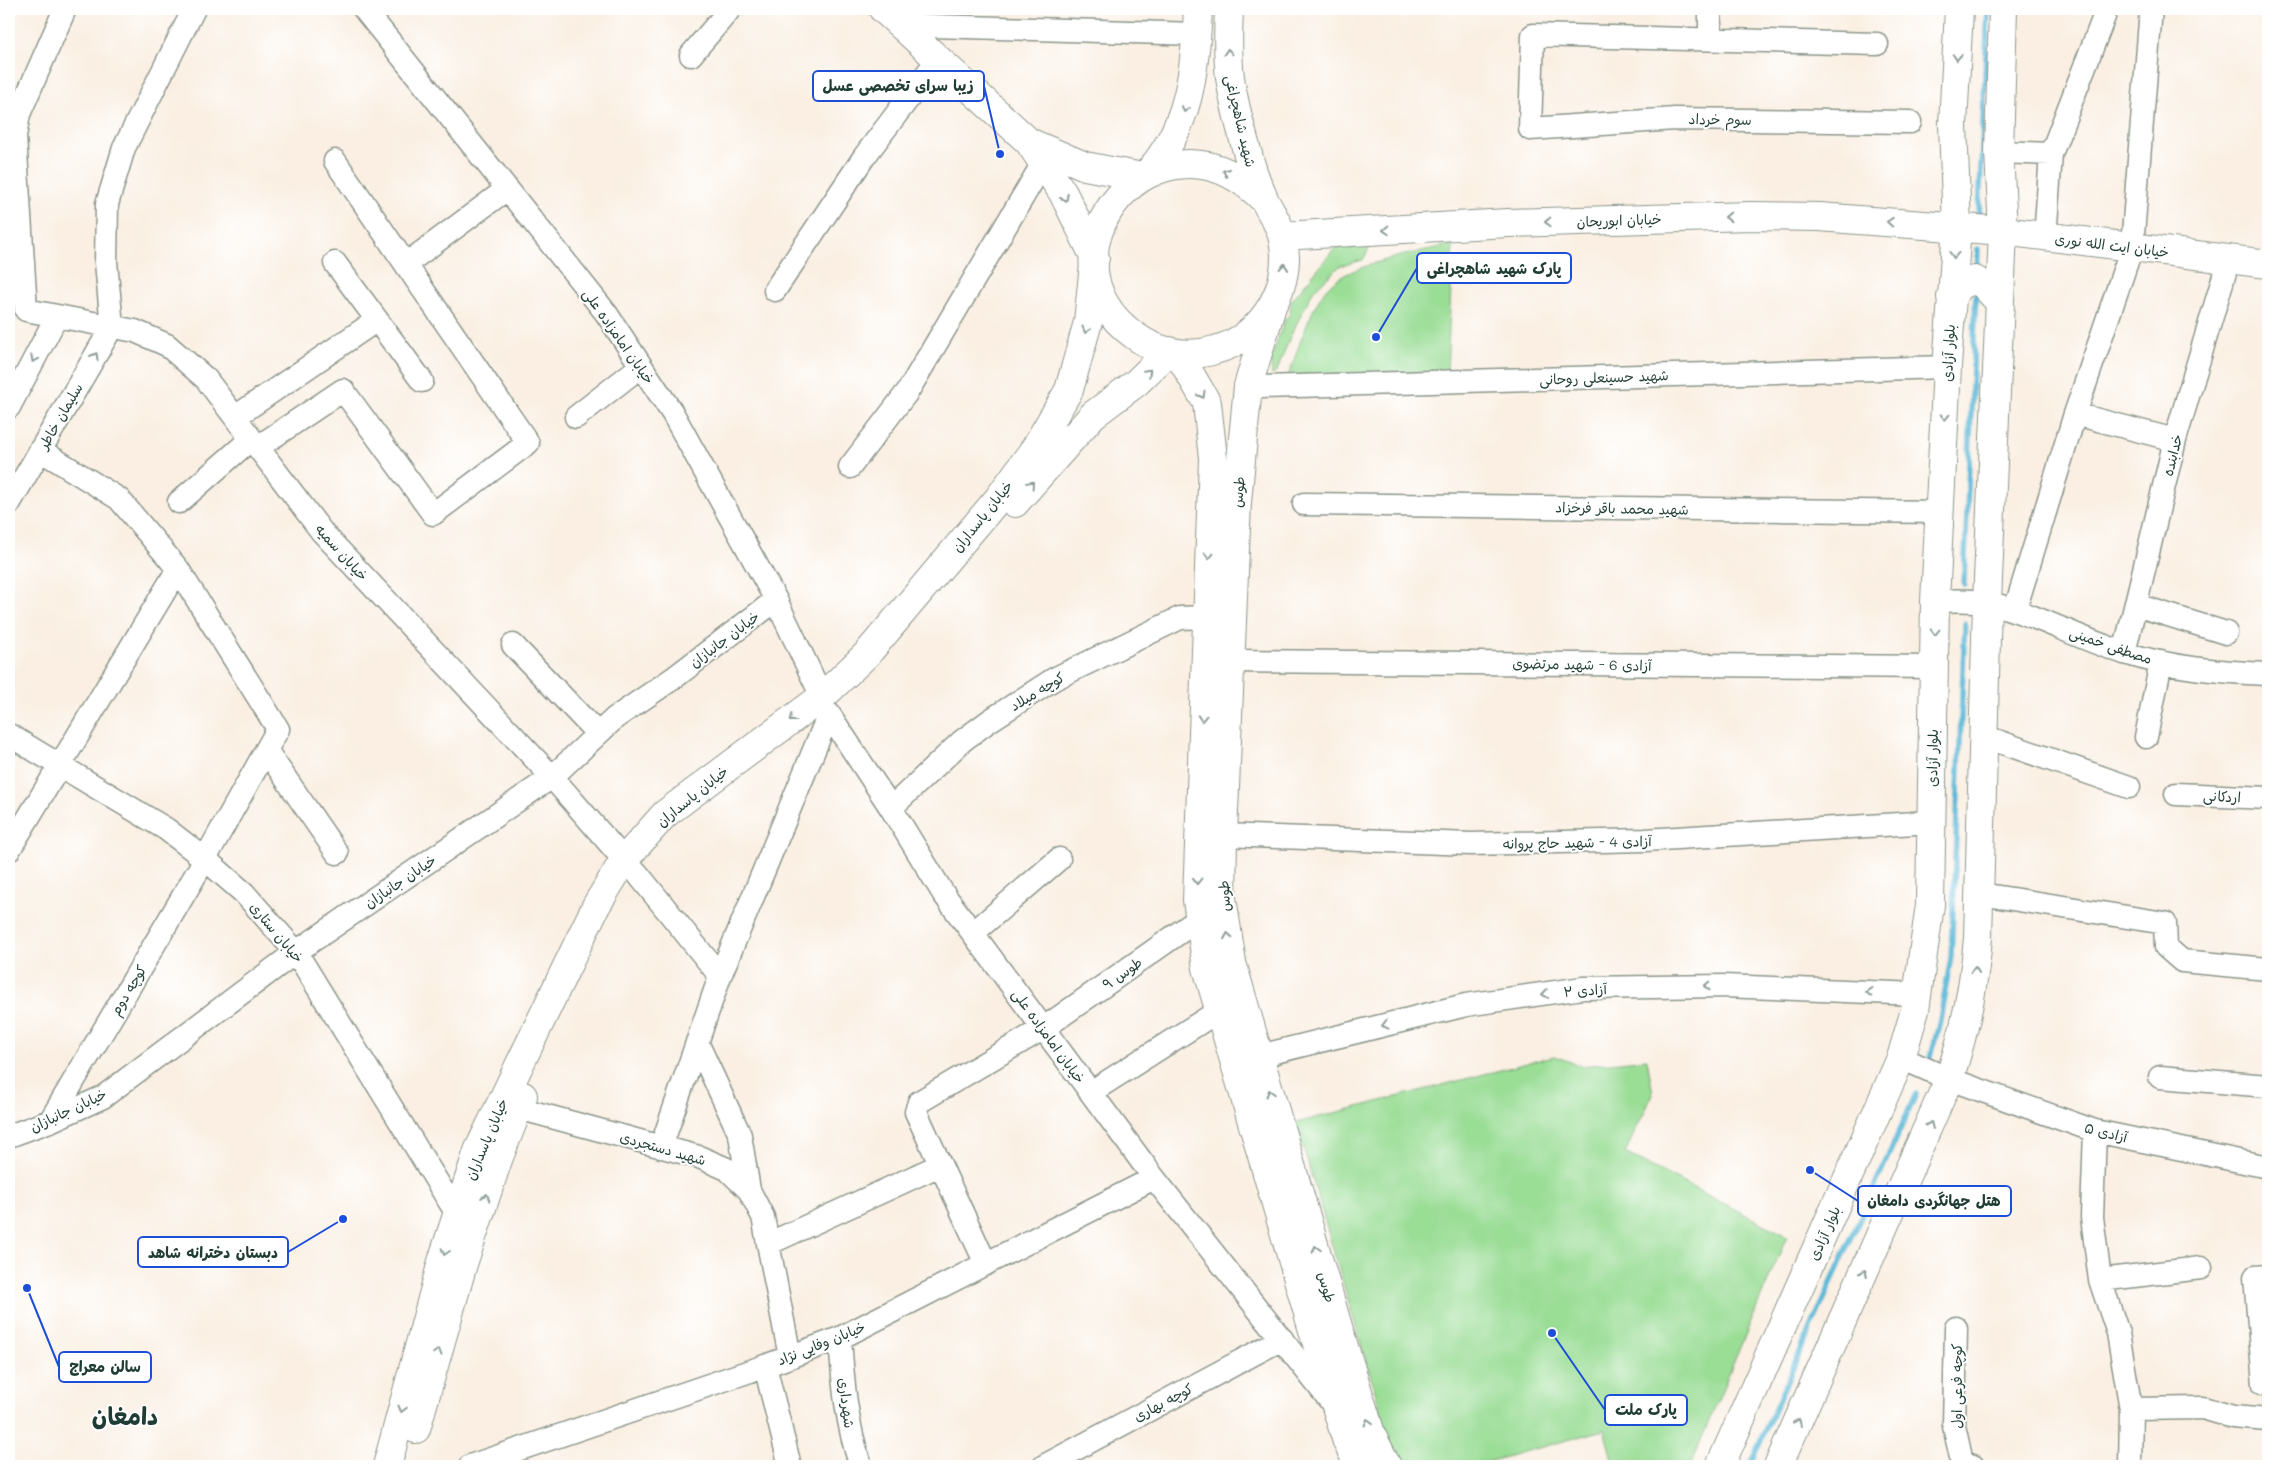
<svg xmlns="http://www.w3.org/2000/svg" width="2277" height="1475" viewBox="0 0 2277 1475" font-family="Mali,'Playpen Sans Arabic',sans-serif">
  <style>
    .green { fill: #9add95; stroke: #5c8d64 }
    .lines { fill: none; stroke-linecap: round; stroke-linejoin: round }
    .stream { stroke: #57b6d5; stroke-width: 5.5 }
    .street-casing { stroke: #8c968b; stroke-width: 25 }
    .secondary-casing { stroke: #8c968b; stroke-width: 30 }
    .street { stroke: #fff; stroke-width: 22 }
    .secondary { stroke: #fff; stroke-width: 28 }
    .oneway { stroke: #8f9e9a }
    .labels { text-anchor: middle; dominant-baseline: central; stroke-width: 4; stroke-linejoin: round; paint-order: stroke }
    .street-label { font-size: 14px; fill: #1f3d34; stroke: #fff }
    .town-label { font-size: 24px; font-weight: bold; fill: #1f3d34; stroke: #fff }
    .leader { fill: none; stroke: #1d4ed8; stroke-width: 2 }
    .callout-dot { fill: #1d4ed8; stroke: #fff; stroke-width: 2 }
    .callout { fill: #fff; stroke: #1d4ed8; stroke-width: 2 }
    .callout-label { font-size: 15px; text-anchor: middle; font-weight: bold; fill: #1f3d34 }
  </style>
  <rect width="100%" height="100%" fill="#fff"/>
  <filter id="ink" filterUnits="userSpaceOnUse"><feTurbulence type="fractalNoise" baseFrequency=".02" numOctaves="2"/><feDisplacementMap in="SourceGraphic" scale="10" xChannelSelector="R" yChannelSelector="G"/><feConvolveMatrix kernelMatrix="1 2 1 2 8 2 1 2 1" color-interpolation-filters="sRGB"/></filter>
  <filter id="wash" filterUnits="userSpaceOnUse"><feTurbulence type="fractalNoise" baseFrequency=".0096" numOctaves="4" result="noise"/><feDisplacementMap in="SourceGraphic" scale="20" xChannelSelector="R" yChannelSelector="G"/><feGaussianBlur stdDeviation="1.12" result="paint"/><feColorMatrix in="noise" values="0 0 0 0 0 0 0 0 0 0 0 0 0 0 0 0 0 1.4 0 .05"/><feComposite in="paint" operator="in"/></filter>
  <g filter="url(#wash)">
    <rect width="100%" height="100%" fill="#faefe2"/>
    <!-- green -->
    <path class="green" d="M1453,244L1447,372L1287,379C1297,353 1310,308 1327,288C1347,264 1421,252 1453,244Z
      M1353,245L1370,247L1363,260L1340,266L1313,291L1290,337L1277,371L1272,376L1271,359L1285,319L1290,314L1291,301L1335,248Z
      M1554,1056L1582,1066L1647,1059L1653,1094L1625,1153L1787,1236L1690,1466H1614L1604,1430L1473,1466H1397L1296,1123Z"/>
    <g class="lines">
      <!-- stream -->
      <path class="stream" d="M1979,214L1988,9
        M1977,274L1978,249
        M1964,584L1976,291
        M1930,1060L1940,1020L1951,957L1965,624
        M1749,1466L1916,1094"/>
    </g>
  </g>
  <g filter="url(#ink)">
    <g class="lines">
      <!-- street casing -->
      <g class="street-casing">
        <path id="street" d="M65,9L19,114L15,136L26,310L135,331L167,345L206,379L322,532L552,777L624,860
          M364,9L606,313L673,414L776,600L822,697
          M901,25L1197,34
          M1710,39V9
          M1877,44L1533,35L1530,129L1675,119L1910,122
          M691,55L730,9
          M1999,152L2051,154
          M2045,238L2051,154L2107,9
          M335,263L422,381
          M406,264L507,189
          M775,290L864,157L938,59
          M1260,387L1947,367
          M9,407L57,316
          M2075,414L2175,440
          M235,417L377,320
          M576,417L641,366
          M258,447L343,390L433,514L528,443L335,161
          M40,450L119,499L178,569L278,729L205,859L50,1121
          M850,467L908,391L1043,163
          M179,502L251,439
          M9,504L112,327L106,262L107,204L124,148L194,9
          M1304,504L1941,512
          M1935,601C1952,601 1972,599 1989,603C2036,614 2079,639 2125,653C2172,668 2220,672 2268,674
          M2136,605L2226,633
          M2015,610L2075,414L2132,247L2151,9
          M513,645L598,734
          M2124,653L2175,440L2229,259
          M1230,661L1935,667
          M829,714L891,808L943,893L1154,1178L1332,1403
          M9,735L166,829L205,859L244,893L296,952L457,1214
          M1983,736L2129,787
          M2146,737L2161,662
          M266,750L337,853
          M2176,794L2268,798
          M891,808L962,741L989,721L1054,679L1180,618L1207,617
          M1223,835L1471,844L1645,840L1931,822
          M9,850L178,569
          M637,873L720,976
          M1980,894L2165,923L2166,947L2182,961L2268,969
          M973,933L1059,859
          M697,1042L740,1135L749,1190
          M1259,1056L1466,1005L1583,988L1723,986L1918,994
          M1901,1058L1949,1079L2095,1131L2268,1167
          M2160,1077L2268,1086
          M1091,1092L1220,1010
          M518,1108L699,1157L727,1169L749,1190L763,1217L790,1357
          M2095,1131L2092,1217L2100,1280L2118,1333L2131,1409L2130,1466
          M9,1136L50,1121L103,1097L296,952L552,777L615,718L675,677L776,600
          M661,1147L720,976L829,714
          M768,1244L940,1165
          M986,1264L916,1112L919,1102L1044,1028L1200,918
          M2100,1280L2201,1268
          M1956,1328L1954,1426L1962,1462L1973,1466
          M840,1338C843,1382 846,1424 861,1466
          M765,1366L790,1466
          M2264,1384L2255,1277L2268,1276
          M2131,1409L2203,1408L2233,1417L2268,1420
          M470,1466L765,1366L840,1338L1154,1178
          M1044,1466L1282,1339"/>
      </g>
      <!-- secondary casing -->
      <g class="secondary-casing">
        <path id="secondary" d="M883,9L1029,142L1063,193L1095,258
          M1229,9C1228,31 1227,54 1230,77C1233,101 1240,126 1247,151C1251,167 1257,184 1264,199C1270,212 1278,221 1282,235C1295,284 1264,337 1215,350C1189,358 1158,353 1135,336C1024,257 1159,90 1265,201
          M1029,142L1085,166L1142,177
          M1147,174C1190,127 1195,70 1198,9
          M1282,236L1508,223L1751,216L1819,217L2003,231L2268,264
          M1951,297L1962,284L1975,280L1984,285L2000,303
          M1272,306L1248,386L1237,502L1223,835L1222,898L1232,963L1341,1337L1371,1434L1387,1466
          M1178,353L1207,403L1213,458L1197,900L1207,968L1317,1344L1347,1442L1359,1466
          M1015,503L1093,415L1136,383L1169,351
          M416,1429L463,1264L499,1157L523,1096
          M387,1466L443,1258L478,1151L596,906L624,860L665,814L822,697L867,654L998,499L1035,448L1069,390L1088,322L1094,264
          M1720,1466L1901,1058L1915,1010L1930,905L1935,601L1947,367L1957,227L1953,125L1959,9
          M1778,1466L1949,1079C1965,1032 1974,987 1978,938L1987,602L2003,231L1999,152L2003,9"/>
      </g>
      <!-- street -->
      <use href="#street" class="street"/>
      <!-- secondary -->
      <use href="#secondary" class="secondary"/>
    </g>
    <!-- one-way arrows -->
    <defs><path id="oneway-chevron" d="M-2-3.5L2.5 0L-2 3.5" fill="none" stroke-width="1.6" stroke-linecap="round" stroke-linejoin="round" transform="scale(1.25)"/></defs>
    <g class="oneway">
      <use href="#oneway-chevron" transform="translate(1228 52) rotate(-93)"/>
      <use href="#oneway-chevron" transform="translate(1957 57) rotate(93)"/>
      <use href="#oneway-chevron" transform="translate(1185 109) rotate(108)"/>
      <use href="#oneway-chevron" transform="translate(1226 172) rotate(-157)"/>
      <use href="#oneway-chevron" transform="translate(1065 198) rotate(62)"/>
      <use href="#oneway-chevron" transform="translate(1728 217) rotate(178)"/>
      <use href="#oneway-chevron" transform="translate(1548 222) rotate(178)"/>
      <use href="#oneway-chevron" transform="translate(1890 222) rotate(-176)"/>
      <use href="#oneway-chevron" transform="translate(1386 230) rotate(177)"/>
      <use href="#oneway-chevron" transform="translate(1954 255) rotate(94)"/>
      <use href="#oneway-chevron" transform="translate(1284 267) rotate(-85)"/>
      <use href="#oneway-chevron" transform="translate(1086 330) rotate(105)"/>
      <use href="#oneway-chevron" transform="translate(95 356) rotate(-60)"/>
      <use href="#oneway-chevron" transform="translate(34 359) rotate(118)"/>
      <use href="#oneway-chevron" transform="translate(1148 372) rotate(-45)"/>
      <use href="#oneway-chevron" transform="translate(1202 395) rotate(60)"/>
      <use href="#oneway-chevron" transform="translate(1945 417) rotate(92)"/>
      <use href="#oneway-chevron" transform="translate(1031 484) rotate(-49)"/>
      <use href="#oneway-chevron" transform="translate(1209 556) rotate(92)"/>
      <use href="#oneway-chevron" transform="translate(1935 632) rotate(91)"/>
      <use href="#oneway-chevron" transform="translate(1202 718) rotate(92)"/>
      <use href="#oneway-chevron" transform="translate(792 719) rotate(143)"/>
      <use href="#oneway-chevron" transform="translate(1197 881) rotate(91)"/>
      <use href="#oneway-chevron" transform="translate(1228 936) rotate(-99)"/>
      <use href="#oneway-chevron" transform="translate(1975 970) rotate(-85)"/>
      <use href="#oneway-chevron" transform="translate(1707 986) rotate(179)"/>
      <use href="#oneway-chevron" transform="translate(1869 992) rotate(-177)"/>
      <use href="#oneway-chevron" transform="translate(1545 994) rotate(172)"/>
      <use href="#oneway-chevron" transform="translate(1385 1025) rotate(166)"/>
      <use href="#oneway-chevron" transform="translate(1270 1093) rotate(-106)"/>
      <use href="#oneway-chevron" transform="translate(1930 1125) rotate(-66)"/>
      <use href="#oneway-chevron" transform="translate(486 1197) rotate(-72)"/>
      <use href="#oneway-chevron" transform="translate(1316 1249) rotate(-106)"/>
      <use href="#oneway-chevron" transform="translate(445 1252) rotate(108)"/>
      <use href="#oneway-chevron" transform="translate(1864 1273) rotate(-66)"/>
      <use href="#oneway-chevron" transform="translate(438 1352) rotate(-74)"/>
      <use href="#oneway-chevron" transform="translate(402 1409) rotate(105)"/>
      <use href="#oneway-chevron" transform="translate(1368 1422) rotate(-107)"/>
      <use href="#oneway-chevron" transform="translate(1798 1422) rotate(-66)"/>
    </g>
  </g>
  <g class="labels">
    <!-- street labels -->
    <g class="street-label">
      <text transform="translate(1720 119) rotate(1)">سوم خرداد</text>
      <text transform="translate(1241 121) rotate(77)">شهید شاهچراغی</text>
      <text transform="translate(1619 220) rotate(-2)">خیابان ابوریحان</text>
      <text transform="translate(2112 245) rotate(7)">خیابان ایت الله نوری</text>
      <text transform="translate(619 336) rotate(55)">خیابان امامزاده علی</text>
      <text transform="translate(1948 353) rotate(-87)">بلوار آزادی</text>
      <text transform="translate(1604 377) rotate(-2)">شهید حسینعلی روحانی</text>
      <text transform="translate(60 416) rotate(-60)">سلیمان خاطر</text>
      <text transform="translate(2172 455) rotate(-76)">خدابنده</text>
      <text transform="translate(1238 492) rotate(-85)">طوس</text>
      <text transform="translate(1622 508) rotate(1)">شهید محمد باقر فرخزاد</text>
      <text transform="translate(982 516) rotate(-51)">خیابان پاسداران</text>
      <text transform="translate(342 552) rotate(48)">خیابان سمیه</text>
      <text transform="translate(724 639) rotate(-37)">خیابان جانبازان</text>
      <text transform="translate(2111 645) rotate(19)">مصطفی خمینی</text>
      <text transform="translate(1582 664) rotate(1)">آزادی 6 - شهید مرتضوی</text>
      <text transform="translate(1037 691) rotate(-31)">کوچه میلاد</text>
      <text transform="translate(1932 758) rotate(-89)">بلوار آزادی</text>
      <text transform="translate(692 796) rotate(-39)">خیابان پاسداران</text>
      <text transform="translate(2222 796) rotate(3)">اردکانی</text>
      <text transform="translate(1577 842) rotate(-1)">آزادی 4 - شهید حاج پروانه</text>
      <text transform="translate(400 881) rotate(-34)">خیابان جانبازان</text>
      <text transform="translate(1224 896) rotate(-94)">طوس</text>
      <text transform="translate(277 932) rotate(50)">خیابان ستاری</text>
      <text transform="translate(1122 973) rotate(-35)">طوس ۹</text>
      <text transform="translate(128 990) rotate(-59)">کوچه دوم</text>
      <text transform="translate(1585 990) rotate(-4)">آزادی ۲</text>
      <text transform="translate(1049 1036) rotate(54)">خیابان امامزاده علی</text>
      <text transform="translate(68 1110) rotate(-25)">خیابان جانبازان</text>
      <text transform="translate(2106 1132) rotate(14)">آزادی ۵</text>
      <text transform="translate(486 1139) rotate(-67)">خیابان پاسداران</text>
      <text transform="translate(663 1148) rotate(16)">شهید دستجردی</text>
      <text transform="translate(1824 1233) rotate(-66)">بلوار آزادی</text>
      <text transform="translate(1327 1287) rotate(74)">طوس</text>
      <text transform="translate(821 1343) rotate(-22)">خیابان وفایی نژاد</text>
      <text transform="translate(1956 1386) rotate(-90)">کوچه فرعی اول</text>
      <text transform="translate(1163 1402) rotate(-28)">کوچه بهاری</text>
      <text transform="translate(847 1403) rotate(83)">شهرداری</text>
    </g>
    <!-- town labels -->
    <g class="town-label">
      <text x="125" y="1415">دامغان</text>
    </g>
  </g>
  <!-- callouts -->
  <path class="leader" d="M1000 154L984 86M1376 337L1417 268M1810 1170L1858 1201M343 1219L288 1252M27 1288L59 1367M1552 1333L1605 1410"/>
  <g class="callout-dot">
    <circle cx="1000" cy="154" r="5"/>
    <circle cx="1376" cy="337" r="5"/>
    <circle cx="1810" cy="1170" r="5"/>
    <circle cx="343" cy="1219" r="5"/>
    <circle cx="27" cy="1288" r="5"/>
    <circle cx="1552" cy="1333" r="5"/>
  </g>
  <g class="callout">
    <rect x="813" y="71" width="171" height="30" rx="5"/>
    <rect x="1417" y="253" width="154" height="30" rx="5"/>
    <rect x="1858" y="1186" width="153" height="30" rx="5"/>
    <rect x="138" y="1237" width="150" height="30" rx="5"/>
    <rect x="59" y="1352" width="92" height="30" rx="5"/>
    <rect x="1605" y="1395" width="82" height="30" rx="5"/>
  </g>
  <g class="callout-label">
    <text x="898" y="91">زیبا سرای تخصصی عسل</text>
    <text x="1494" y="274">پارک شهید شاهچراغی</text>
    <text x="1934" y="1206">هتل جهانگردى دامغان</text>
    <text x="213" y="1258">دبستان دخترانه شاهد</text>
    <text x="105" y="1372">سالن معراج</text>
    <text x="1646" y="1415">پارک ملت</text>
  </g>
  <!-- margin -->
  <rect width="2277" height="1475" fill="none" stroke="#fff" stroke-width="30"/>
</svg>
